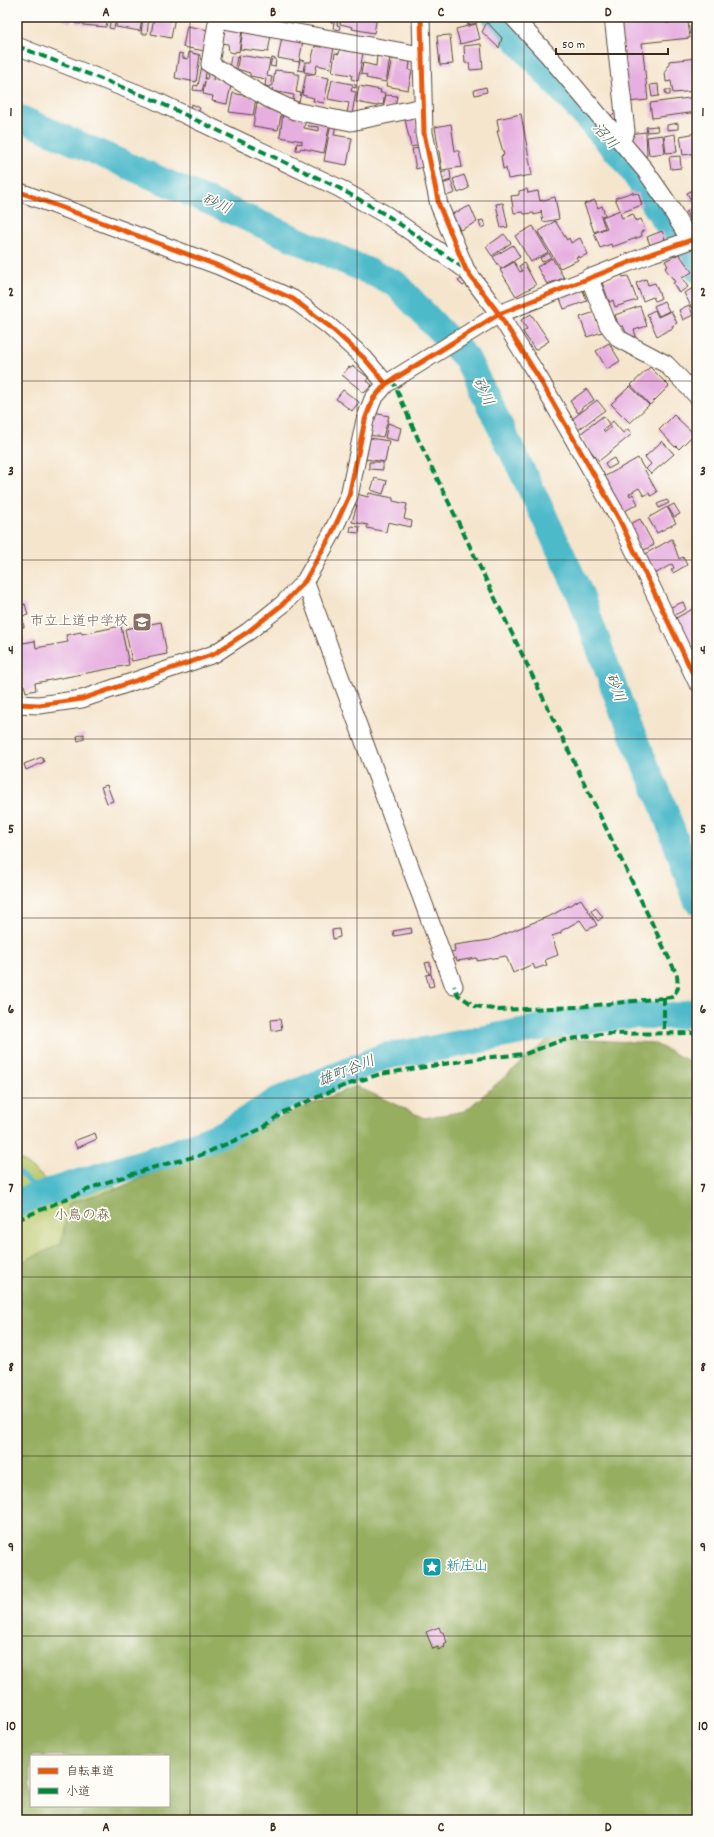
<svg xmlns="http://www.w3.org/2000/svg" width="714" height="1837" viewBox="0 0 714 1837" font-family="Dekko,'Klee One',sans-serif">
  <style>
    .green { fill: #bcca6d; stroke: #7c7a46 }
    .forest { fill: #95ae60; stroke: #686c3f; fill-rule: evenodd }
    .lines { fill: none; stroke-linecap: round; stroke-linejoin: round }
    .stream { stroke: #4ebaca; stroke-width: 4.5 }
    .river { stroke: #4ebaca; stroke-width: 27 }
    .building { fill: #e6afe0 }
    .minor-casing { stroke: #574638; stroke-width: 19 }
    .path { stroke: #574638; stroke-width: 2.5; stroke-dasharray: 1 3; stroke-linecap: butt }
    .minor { stroke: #fff; stroke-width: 17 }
    .quiet { stroke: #00873e; stroke-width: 4; stroke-dasharray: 8 4; stroke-linecap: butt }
    .cycleway-casing { stroke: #fdfcf7; stroke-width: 8 }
    .cycleway { stroke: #e8590c; stroke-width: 5 }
    .grid { fill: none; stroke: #3b2a1e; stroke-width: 1; stroke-opacity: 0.55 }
    .labels { text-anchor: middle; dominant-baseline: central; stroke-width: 3.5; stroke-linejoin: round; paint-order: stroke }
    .education-label { font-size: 14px; fill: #785e54; stroke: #fdfcf7; text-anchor: end }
    .park-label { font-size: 14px; fill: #625a36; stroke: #fdfcf7 }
    .culture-label { font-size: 14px; fill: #0d838f; stroke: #fdfcf7; text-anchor: start }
    .water-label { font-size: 15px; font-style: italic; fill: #425c5a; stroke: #fdfcf7 }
    .neatline { fill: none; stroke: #3b2a1e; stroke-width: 1.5 }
    .grid-label { font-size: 13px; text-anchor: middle; font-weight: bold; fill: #3b2a1e }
  </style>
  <rect width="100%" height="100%" fill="#fdfcf7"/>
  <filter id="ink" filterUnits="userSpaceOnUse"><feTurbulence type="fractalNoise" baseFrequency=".025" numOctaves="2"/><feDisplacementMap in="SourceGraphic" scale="8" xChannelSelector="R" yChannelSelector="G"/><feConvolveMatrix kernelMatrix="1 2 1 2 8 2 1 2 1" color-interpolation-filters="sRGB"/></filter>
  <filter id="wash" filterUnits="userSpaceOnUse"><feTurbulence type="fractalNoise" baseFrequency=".012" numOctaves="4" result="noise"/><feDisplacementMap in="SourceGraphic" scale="16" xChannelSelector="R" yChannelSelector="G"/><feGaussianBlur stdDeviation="0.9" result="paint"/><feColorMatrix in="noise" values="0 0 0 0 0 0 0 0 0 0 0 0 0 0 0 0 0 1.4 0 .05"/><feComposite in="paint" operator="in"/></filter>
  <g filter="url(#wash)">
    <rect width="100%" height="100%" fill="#f5e5cd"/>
    <!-- green -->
    <path class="green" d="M17,1157L47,1180L95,1166L116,1189L17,1290Z"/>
    <!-- forest -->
    <path class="forest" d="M550,1038L653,1043L697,1065V1820H17V1264L61,1244L69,1203L116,1189L285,1115L356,1086L424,1118L465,1111ZM31,1756H169V1806H31Z"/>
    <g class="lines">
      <!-- stream -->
      <path class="stream" d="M17,1171L33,1185L47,1192"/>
      <!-- river -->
      <path class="river" d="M496,17L627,162L697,269
        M17,117L395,283L467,359L542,512L580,594L625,718L662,803L697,901
        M17,1205L26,1199L174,1153L225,1133L278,1100L385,1056L432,1049L554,1025L629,1015L679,1016L697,1011"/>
    </g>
    <g id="blocks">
      <!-- building -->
      <path class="building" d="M58,17H73L70,23Z
        M76,17H82L81,24L75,23Z
        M84,17H108L106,27L83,25Z
        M111,17H116L114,29L109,28Z
        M121,17H142L140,31L116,27L117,18Z
        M143,17H149L147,34H141Z
        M154,17H175L171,38L151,34Z
        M310,17H324V20Z
        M331,17H338L337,25L340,26L339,30L333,28L334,23L330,22Z
        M341,17H377L374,33L352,29L353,27L340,24Z
        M476,17L477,23L468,25L467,18Z
        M620,17H666V23L688,21L690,38L642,43L648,100L628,102Z
        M487,22L502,38L499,48L482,32Z
        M476,24L480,39L460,44L456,29Z
        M187,26L208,30L205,51L183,47Z
        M222,27L242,30L239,52L236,51L235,53L229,52L228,44L219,43Z
        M243,30L271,35L268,52L240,49Z
        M450,35L453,64L440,65L437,36Z
        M282,37L303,41L299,62L278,58Z
        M481,44L483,69L470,70L469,63H465L464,46Z
        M322,45L334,47L330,68L317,65L315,74L304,72L306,62H311L315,46L322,47Z
        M340,49L363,53L358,81L351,79L352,75L332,72L335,53L339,54Z
        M189,52L200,55L196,82L175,78L179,53L183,54V58L188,59Z
        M239,55L270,60L267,76L272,77L270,87L265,86L266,79L250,76V73L237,69Z
        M377,55L390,58L386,82L366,78L367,75L361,74L363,63L376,66Z
        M231,56L237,57L235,69L229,68Z
        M272,58L276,59L275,67L270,66Z
        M697,58V91L673,93L671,81L666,82L665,71H667V66H669V61Z
        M392,59L410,62L409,70L412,71L408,90L386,86Z
        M300,60L305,61L303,71L298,70Z
        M202,65L207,66L205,79H207L209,70L214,71L213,80L220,81V78L232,81L227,104L212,101L213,96L203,94L205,81L202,91L193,90L194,85L198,86Z
        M275,70L294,72V74H299L296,92L301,93L299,102L293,101L294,95L272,91Z
        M306,74L329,78L324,103L313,101L314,98L302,95Z
        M332,80L356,85V88L352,87L351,91L356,92L352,114L347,113L349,103L328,99Z
        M658,84L659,96L652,97L650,85Z
        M359,86L381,90L380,93H385L383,105L378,104L377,106L356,102Z
        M486,87L487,92L475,95L474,90Z
        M665,90H670V95H666Z
        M233,93L256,98L253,115L229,112Z
        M386,95L397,96L395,106L383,108Z
        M697,97V112L652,118L650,103Z
        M257,103L271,105L282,110L278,130L253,126Z
        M192,104L200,108L198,113L189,109Z
        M283,112L306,119L304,128L319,131V127L308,126L310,120L330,123L324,153L301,148L300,150H296L297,143L302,144V141L280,137Z
        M615,112L622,121L618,124L611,116Z
        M413,113L420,145L411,147L404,115Z
        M521,114L532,175L508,179L506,168L503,169L501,156L504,155L497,131H499L497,119Z
        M331,123L336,124L334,135L352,138L347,165L324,161Z
        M678,123V129L667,130V125Z
        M451,124L455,151H459L462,167L442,170L435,127Z
        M657,126L658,131L647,132L646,127Z
        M646,132L647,156L640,157L631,146L629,134Z
        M697,133V153L683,155L680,136Z
        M675,134L677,152L666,153L664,136Z
        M663,135L665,153L649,155L647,137Z
        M419,148L423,167L416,169L412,149Z
        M680,156L681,168L671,169L669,157Z
        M450,171L451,180L442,183L441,179L446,177L440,179L439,173Z
        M464,175L469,188L458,193L453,179Z
        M451,181L455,193L446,196L442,184Z
        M527,189L528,193L538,191L540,201L555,197L559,219L543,222L541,210V213L534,215V213L524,214L523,212L514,213L511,196L519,195V191Z
        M693,190L697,196V201L693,204L687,193Z
        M633,192V194L638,193L642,205L620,213L622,218L633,214L636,221L641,219L645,230L641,232L642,236L612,247L611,244L600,248L594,233L607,228L602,217L620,210L615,198Z
        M595,200L598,208L602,206L605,215L601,216L605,228L594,232L584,204Z
        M503,203L508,227L501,228L496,204Z
        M470,206L477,222L460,230L452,214Z
        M697,206V229L696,230L686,212Z
        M483,220L485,226L481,228L479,221Z
        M555,221L567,240L569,238L571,243L580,238L588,254L579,258L578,256L576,257L578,260L560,268L538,232Z
        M533,226L548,252L531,262L515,236Z
        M662,231L665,239L650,245L647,237Z
        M504,234L511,243L492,256L486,247Z
        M513,245L520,257L501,269L493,257Z
        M549,253L551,257L542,262L540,258Z
        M679,254L692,272L682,278L688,287L679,293L673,283L675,282L665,268L668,266L665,261Z
        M552,258L564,278L547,284L537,267Z
        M514,262L520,272L522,271L519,266L524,263L536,285L516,296L500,270Z
        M622,275L623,277L628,276L637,300L615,307L613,300L610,302L608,299L602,282Z
        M461,279L466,284L463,286L458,281Z
        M646,279L648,285L655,283L661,298L655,301L653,297L643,301L636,283Z
        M697,286V305L692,308L684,293Z
        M582,288L587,301L564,309L559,296Z
        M664,301L669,311L659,316L654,306Z
        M689,305L693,315L683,320L679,310Z
        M640,306L647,326L634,330L636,336L629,338L623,326L619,327L615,315Z
        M655,310L658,317L671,311L677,323L672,326L673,328L657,336L647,314Z
        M595,312L602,332L587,337L580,317Z
        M531,314L549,341L535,350L523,332L527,329L521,320Z
        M609,343L620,361L607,369L596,351Z
        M353,366L369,378L367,381L372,385L364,393L342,375L349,367L351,368Z
        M650,367L669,386L650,405L631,385Z
        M630,386L649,405L630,423L611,404Z
        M587,389L594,400L581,408L582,410L578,413L570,401Z
        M343,390L359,402L352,411L336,399Z
        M597,400L605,410L578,430L571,420Z
        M373,413L389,416L383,437L369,435Z
        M674,415L694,434L679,449L676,446L675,447L659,430Z
        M603,416L610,425L603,430L605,432L612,426L610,424L613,421L623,433L628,429L632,434L599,461L583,441L584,440L580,434Z
        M388,423L401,428L398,441L385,438Z
        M370,438L389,441L385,462L366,459Z
        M662,441L674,454L651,474L646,469L651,464L645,457Z
        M614,458L617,464L608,469L605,463Z
        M638,458L657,492L651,496L649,493L644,496L639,488L629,494L630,496L633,494L638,504L621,513L602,478Z
        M369,462H383V470L369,469Z
        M375,478L387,481L383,494L371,490Z
        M369,493L393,498V501L407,504L404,519L412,521L411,527L388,522L386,532L367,528L368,525L352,522L357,505H355L357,494L368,497Z
        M667,500L669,503L659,508L657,504Z
        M674,504L680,514L674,517L668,507Z
        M667,507L676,523L657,533L648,518Z
        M640,519L654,545L642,551L628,525Z
        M351,526L360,527L359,533L350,532Z
        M672,539L679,559L683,557L687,565L673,573L671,570L674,568L672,564L653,575L643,555Z
        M17,600L19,606L25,604L28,615L22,616L24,627H20L23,643L35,641L36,648L68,642L66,635L81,632L82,634L121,626L129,665L35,683L36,690L26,692L24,685L17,687Z
        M683,602L686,609L673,616L669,608Z
        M693,609L697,617V654L692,657L674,619Z
        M161,622L167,654L132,661L125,629Z
        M84,734V739L78,741L77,736Z
        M42,757L44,762L26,770L24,764Z
        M107,785L113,801L107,803L101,787Z
        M581,899L597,925L587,930L580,920L561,931V933L552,936L558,955L545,960L547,965L535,969L533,964L513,973L506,956L477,961V958L457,961L456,958L452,959L451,952L455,951L454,945L490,940L552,915Z
        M596,908L603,917L598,921L591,911Z
        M411,928L412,933L394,936L393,931Z
        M339,929L340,937L333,939L332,930Z
        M430,962L431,973L429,974L425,963Z
        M431,974L434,986L429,987L426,975Z
        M280,1019L282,1029L272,1031L271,1020Z
        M95,1133L97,1139L77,1148L74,1141Z
        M439,1627L441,1632H443L447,1642L444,1644L445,1647L438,1650V1647L433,1649L426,1632Z"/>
    </g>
  </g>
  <g filter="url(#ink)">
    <use href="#blocks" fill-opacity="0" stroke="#574638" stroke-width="1"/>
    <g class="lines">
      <!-- minor casing -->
      <g class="minor-casing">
        <path id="minor" d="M218,17L210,64L269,99L295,111L351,122L423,107
          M421,17L424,133L439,205L466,270L499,314L539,378L619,519L697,682
          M513,17L548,55L645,170L665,199L690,240
          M613,17L626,131L621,141
          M218,19L421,55
          M17,46L152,99L339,188L388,216L466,270
          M17,191L219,266L293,299L329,326L364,358L386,384
          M589,277L608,325L619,339L666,364L697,396
          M305,581L454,986
          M17,704L39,705L82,699L214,654L249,631L283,604L305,581L331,535L349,496L365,420L373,399L386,384L499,314L653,253L697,238"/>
      </g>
      <!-- path -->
      <path class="path" d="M17,1189L21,1191"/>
      <!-- minor -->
      <use href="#minor" class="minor"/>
      <!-- quiet -->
      <path class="quiet" d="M17,46L152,99L339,188L388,216L465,269
        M392,379L419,441L677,975L678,988L673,997L578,1007L499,1010L475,1006L458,995L454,986
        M664,997V1033
        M17,1220L101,1184L158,1166L201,1155L263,1128L281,1113L343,1086L380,1074L482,1058L525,1054L560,1041L600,1034L697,1033"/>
      <!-- cycleway casing -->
      <g class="cycleway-casing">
        <path id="cycleway" d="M421,17L424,133L439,205L466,270L499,314L539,378L619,519L697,682
          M17,191L219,266L293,299L329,326L364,358L386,384
          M17,704L39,705L82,699L214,654L249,631L283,604L305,581L331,535L349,496L365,420L373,399L386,384L499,314L653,253L697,238"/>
      </g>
      <!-- cycleway -->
      <use href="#cycleway" class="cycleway"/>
    </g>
  </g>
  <!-- grid -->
  <path class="grid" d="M190,17V1820M357,17V1820M524,17V1820M17,201H697M17,381H697M17,560H697M17,739H697M17,918H697M17,1098H697M17,1277H697M17,1456H697M17,1636H697"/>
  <!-- icons -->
  <defs>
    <g id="school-square" transform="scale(1)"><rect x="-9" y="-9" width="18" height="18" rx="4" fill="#8d6e63" stroke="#fdfcf7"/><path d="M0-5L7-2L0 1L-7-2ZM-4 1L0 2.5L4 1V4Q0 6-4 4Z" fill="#fff"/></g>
    <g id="sight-square" transform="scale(1)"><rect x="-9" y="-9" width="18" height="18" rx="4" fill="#0f9aa8" stroke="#fdfcf7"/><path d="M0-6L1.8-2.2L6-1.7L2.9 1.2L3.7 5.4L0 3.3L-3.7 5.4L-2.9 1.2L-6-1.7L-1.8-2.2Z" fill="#fff"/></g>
  </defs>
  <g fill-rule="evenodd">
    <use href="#school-square" x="142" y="622"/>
    <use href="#sight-square" x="432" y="1567"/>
  </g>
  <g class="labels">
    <!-- education labels -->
    <g class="education-label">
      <text x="128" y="622">市立上道中学校</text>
    </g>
    <!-- park labels -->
    <g class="park-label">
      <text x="82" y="1216">小鳥の森</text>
    </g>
    <!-- culture labels -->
    <g class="culture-label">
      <text x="446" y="1567">新庄山</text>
    </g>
    <!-- water labels -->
    <g class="water-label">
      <text transform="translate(604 137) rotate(48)">沼川</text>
      <text transform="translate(216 205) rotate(24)">砂川</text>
      <text transform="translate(482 392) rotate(64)">砂川</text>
      <text transform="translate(614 688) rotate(70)">砂川</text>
      <text transform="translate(347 1072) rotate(-22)">雄町谷川</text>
    </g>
  </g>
  <!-- margin -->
  <rect width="714" height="1837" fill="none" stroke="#fdfcf7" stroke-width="44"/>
  <!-- legend -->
  <rect x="30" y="1755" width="140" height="52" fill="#fdfcf7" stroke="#afa8a0"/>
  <rect x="38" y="1768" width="20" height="6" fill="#e8590c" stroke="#afa8a0"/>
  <text x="66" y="1775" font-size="12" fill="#3b2a1e">自転車道</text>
  <rect x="38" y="1788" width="20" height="6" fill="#00873e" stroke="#afa8a0"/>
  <text x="66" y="1795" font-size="12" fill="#3b2a1e">小道</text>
  <!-- scale -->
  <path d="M556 48v6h112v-6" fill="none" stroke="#3b2a1e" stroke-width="2"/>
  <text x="562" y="48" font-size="12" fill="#3b2a1e" stroke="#fdfcf7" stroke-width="3" paint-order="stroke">50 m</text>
  <rect x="22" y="22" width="670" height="1793" class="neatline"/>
  <g class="grid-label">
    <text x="106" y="16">A</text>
    <text x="273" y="16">B</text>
    <text x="441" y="16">C</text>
    <text x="608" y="16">D</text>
    <text x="11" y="116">1</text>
    <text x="703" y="116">1</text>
    <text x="11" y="296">2</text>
    <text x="703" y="296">2</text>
    <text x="11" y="475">3</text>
    <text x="703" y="475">3</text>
    <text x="11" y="654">4</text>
    <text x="703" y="654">4</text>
    <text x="11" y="833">5</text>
    <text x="703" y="833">5</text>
    <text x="11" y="1013">6</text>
    <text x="703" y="1013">6</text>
    <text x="11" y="1192">7</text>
    <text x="703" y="1192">7</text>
    <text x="11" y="1371">8</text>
    <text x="703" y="1371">8</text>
    <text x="11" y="1551">9</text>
    <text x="703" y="1551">9</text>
    <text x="11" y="1730">10</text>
    <text x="703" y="1730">10</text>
    <text x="106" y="1831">A</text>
    <text x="273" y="1831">B</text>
    <text x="441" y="1831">C</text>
    <text x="608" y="1831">D</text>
  </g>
</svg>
